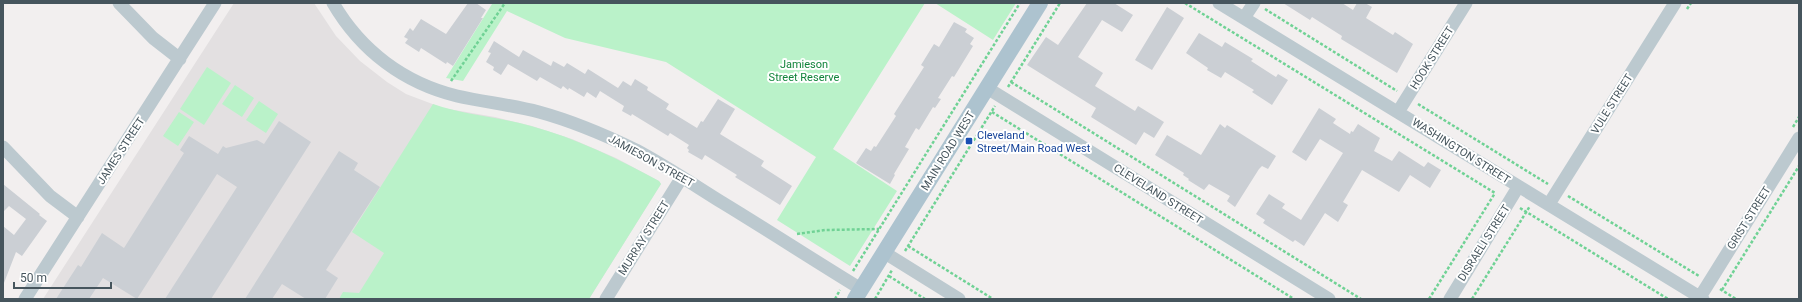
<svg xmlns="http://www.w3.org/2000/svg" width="1802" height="302" viewBox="0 0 1802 302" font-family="Roboto,sans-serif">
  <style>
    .education { fill: #e3e0e1 }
    .green { fill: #baf2c9 }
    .building { fill: #cbcfd4 }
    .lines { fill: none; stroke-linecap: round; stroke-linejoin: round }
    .path { stroke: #70d295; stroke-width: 2.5; stroke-dasharray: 3 2; stroke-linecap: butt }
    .minor { stroke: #bcc9cf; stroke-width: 13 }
    .major { stroke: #adc3cf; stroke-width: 16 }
    .transit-dot { fill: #1a4fb4; stroke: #fff; stroke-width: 1.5 }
    .labels { text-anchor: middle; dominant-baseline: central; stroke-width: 4; stroke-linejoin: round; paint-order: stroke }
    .street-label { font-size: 11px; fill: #46555d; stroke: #fff }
    .park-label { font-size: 11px; fill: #11843b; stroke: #fff }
    .transit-label { font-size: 11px; fill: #164399; stroke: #fff; text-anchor: start }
  </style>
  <rect width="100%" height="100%" fill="#f2efef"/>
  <!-- education -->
  <path class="education" d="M234,3H314L336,36L360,61L387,82L406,94L443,108L495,117L532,126L572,139L616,158L659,181L661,184L589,299H43Z"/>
  <!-- green -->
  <path class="green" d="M491,3H925L833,149L897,191L850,266L777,220L816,157L666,62L565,38L507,11L463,81L446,78L492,4Z
    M935,3H1016L993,40Z
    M207,67L231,83L204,125L180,109Z
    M235,85L254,98L242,117L222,104Z
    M259,101L278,114L266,133L246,120Z
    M433,104C464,115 499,117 531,126C576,138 618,159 659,181L661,184L589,299H339L343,292L359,293L384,253L352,232Z
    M179,112L194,122L178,146L163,136Z"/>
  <!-- building -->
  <path class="building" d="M468,3H476L486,10L481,18H483L453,66L447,62L446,64L421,48L419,52L405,43L408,39L404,37L410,28L413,31L421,19L446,34Z
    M1087,3H1114L1133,15L1122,32L1102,20L1078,57L1103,73L1095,86L1135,111L1138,106L1164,122L1154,138L1144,132L1136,145L1091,117L1096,108L1027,65L1046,37L1058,45Z
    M1283,3H1342L1353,10L1357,3H1365L1372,7L1366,18L1393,35L1395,32L1413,44L1397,73L1341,39L1342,36L1312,17L1310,20Z
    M1167,7L1184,18L1152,70L1135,60Z
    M954,22L967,29L965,32L974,38L970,44L973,46L954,77L952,76L938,98L941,99L935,108L933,107L919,130L916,128L905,147L909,149L894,174L895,175L890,184L856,163L866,148L871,151L874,146L876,147L896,116L894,114L924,67L921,65L934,44L939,47Z
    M1199,33L1222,47L1225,42L1253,59L1251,61L1276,77L1278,74L1288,80L1272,105L1252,92L1254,90L1225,72L1221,78L1207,70L1208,68L1186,53Z
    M494,41L519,57L523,50L551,66L553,61L564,67L567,63L585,74L588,69L618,88L623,81L631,86L635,79L648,87L647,90L669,104L666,109L697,128L701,121L703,122L718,99L735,109L720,134L764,161L761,166L792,186L780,205L735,177L737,175L705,155L702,160L688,152L689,150L687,148L689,145L670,133L668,136L632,114L631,116L622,111L624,106L600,91L596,98L587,92L584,97L569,88L568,90L563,86L561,89L540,77L537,81L508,64L501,75L493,70L494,67L486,62L491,53L488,52Z
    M1319,108L1336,119L1333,123L1350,134L1351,131L1353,132L1358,124L1380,138L1374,151L1392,161L1399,151L1424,167L1428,162L1441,170L1430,188L1410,175L1399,192L1362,170L1343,202L1348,205L1338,222L1325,213L1304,246L1295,240L1293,242L1263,223L1265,220L1256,214L1269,194L1285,204L1282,208L1301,220L1343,153L1320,139L1306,161L1292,152Z
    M279,121L311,142L211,299H165L237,187L217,174L137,299L103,278L89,299H56L78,265L81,267L102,233L124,248L184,153L180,150L189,136L218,154L223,146L226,148L257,140L264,144Z
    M1220,124L1225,128L1227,125L1276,156L1268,169L1262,166L1259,169L1235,207L1227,201L1230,196L1209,184L1204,190L1188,180L1189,179L1183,175L1184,173L1155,155L1167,135L1201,155Z
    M339,151L358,163L354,170L380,187L326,270L338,278L325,299H306L282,284L272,299H245Z
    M3,184L40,214L39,215L47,221L22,256L16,252L4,283L3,226L14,235L26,219L9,206L3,212Z"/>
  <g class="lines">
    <!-- path -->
    <path class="path" d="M1185,3L1495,193
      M1265,9L1397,91
      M1687,9L1691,3
      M451,81L505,3
      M1011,82L1361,299
      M1008,87L1060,3
      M1418,104L1548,184
      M992,112L1294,299
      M1793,127L1799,117
      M1568,196L1699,276
      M1520,208L1668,299
      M797,234L825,230L879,229
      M908,246L993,299
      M905,251L995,106
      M853,271L1020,3
      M889,276L925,299
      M1720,289L1736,299
      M1722,290L1799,166
      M835,299L840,290
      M875,299L892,270
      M1429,299L1495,193
      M1472,299L1530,206"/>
    <!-- minor -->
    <path class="minor" d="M119,3L153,38L180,59
      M333,3C361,51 404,83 457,96C484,102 512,105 539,112C572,121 605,135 636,150C666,166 694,185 723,203C769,231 815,261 861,289
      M1219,3L1703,299
      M1244,18L1254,3
      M987,88L1329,299
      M1398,112L1466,3
      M3,147L50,196L78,217
      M1549,204L1675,3
      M885,253L959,299
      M1700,297L1799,138
      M25,299L215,3
      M606,299L682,177
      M1450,299L1518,187"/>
    <!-- major -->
    <path class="major" d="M855,299L1040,3"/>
  </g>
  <!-- markers -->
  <rect class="transit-dot" x="965" y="137" width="8" height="8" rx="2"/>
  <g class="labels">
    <!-- street labels -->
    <g class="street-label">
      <text transform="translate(1432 58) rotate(-58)">HOOK STREET</text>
      <text transform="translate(1612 104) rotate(-58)">VULE STREET</text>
      <text transform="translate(121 151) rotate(-57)">JAMES STREET</text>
      <text transform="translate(948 151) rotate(-58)">MAIN ROAD WEST</text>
      <text transform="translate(1461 151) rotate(32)">WASHINGTON STREET</text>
      <text transform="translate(651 161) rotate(29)">JAMIESON STREET</text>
      <text transform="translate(1158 194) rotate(32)">CLEVELAND STREET</text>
      <text transform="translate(1749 218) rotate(-58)">GRIST STREET</text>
      <text transform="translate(644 238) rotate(-58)">MURRAY STREET</text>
      <text transform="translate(1484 243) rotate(-58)">DISRAELI STREET</text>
    </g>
    <!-- park labels -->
    <g class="park-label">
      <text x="804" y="64">Jamieson<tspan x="804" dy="13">Street Reserve</tspan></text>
    </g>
    <!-- transit labels -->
    <g class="transit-label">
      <text x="977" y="135">Cleveland<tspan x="977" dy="13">Street/Main Road West</tspan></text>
    </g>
  </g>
  <!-- border -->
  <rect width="1802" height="302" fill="none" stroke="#46555d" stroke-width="8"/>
  <!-- scale -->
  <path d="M14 282v6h97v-6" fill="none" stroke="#46555d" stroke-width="2"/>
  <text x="20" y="282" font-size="12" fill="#46555d" stroke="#ffffff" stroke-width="3" paint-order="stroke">50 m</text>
</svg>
